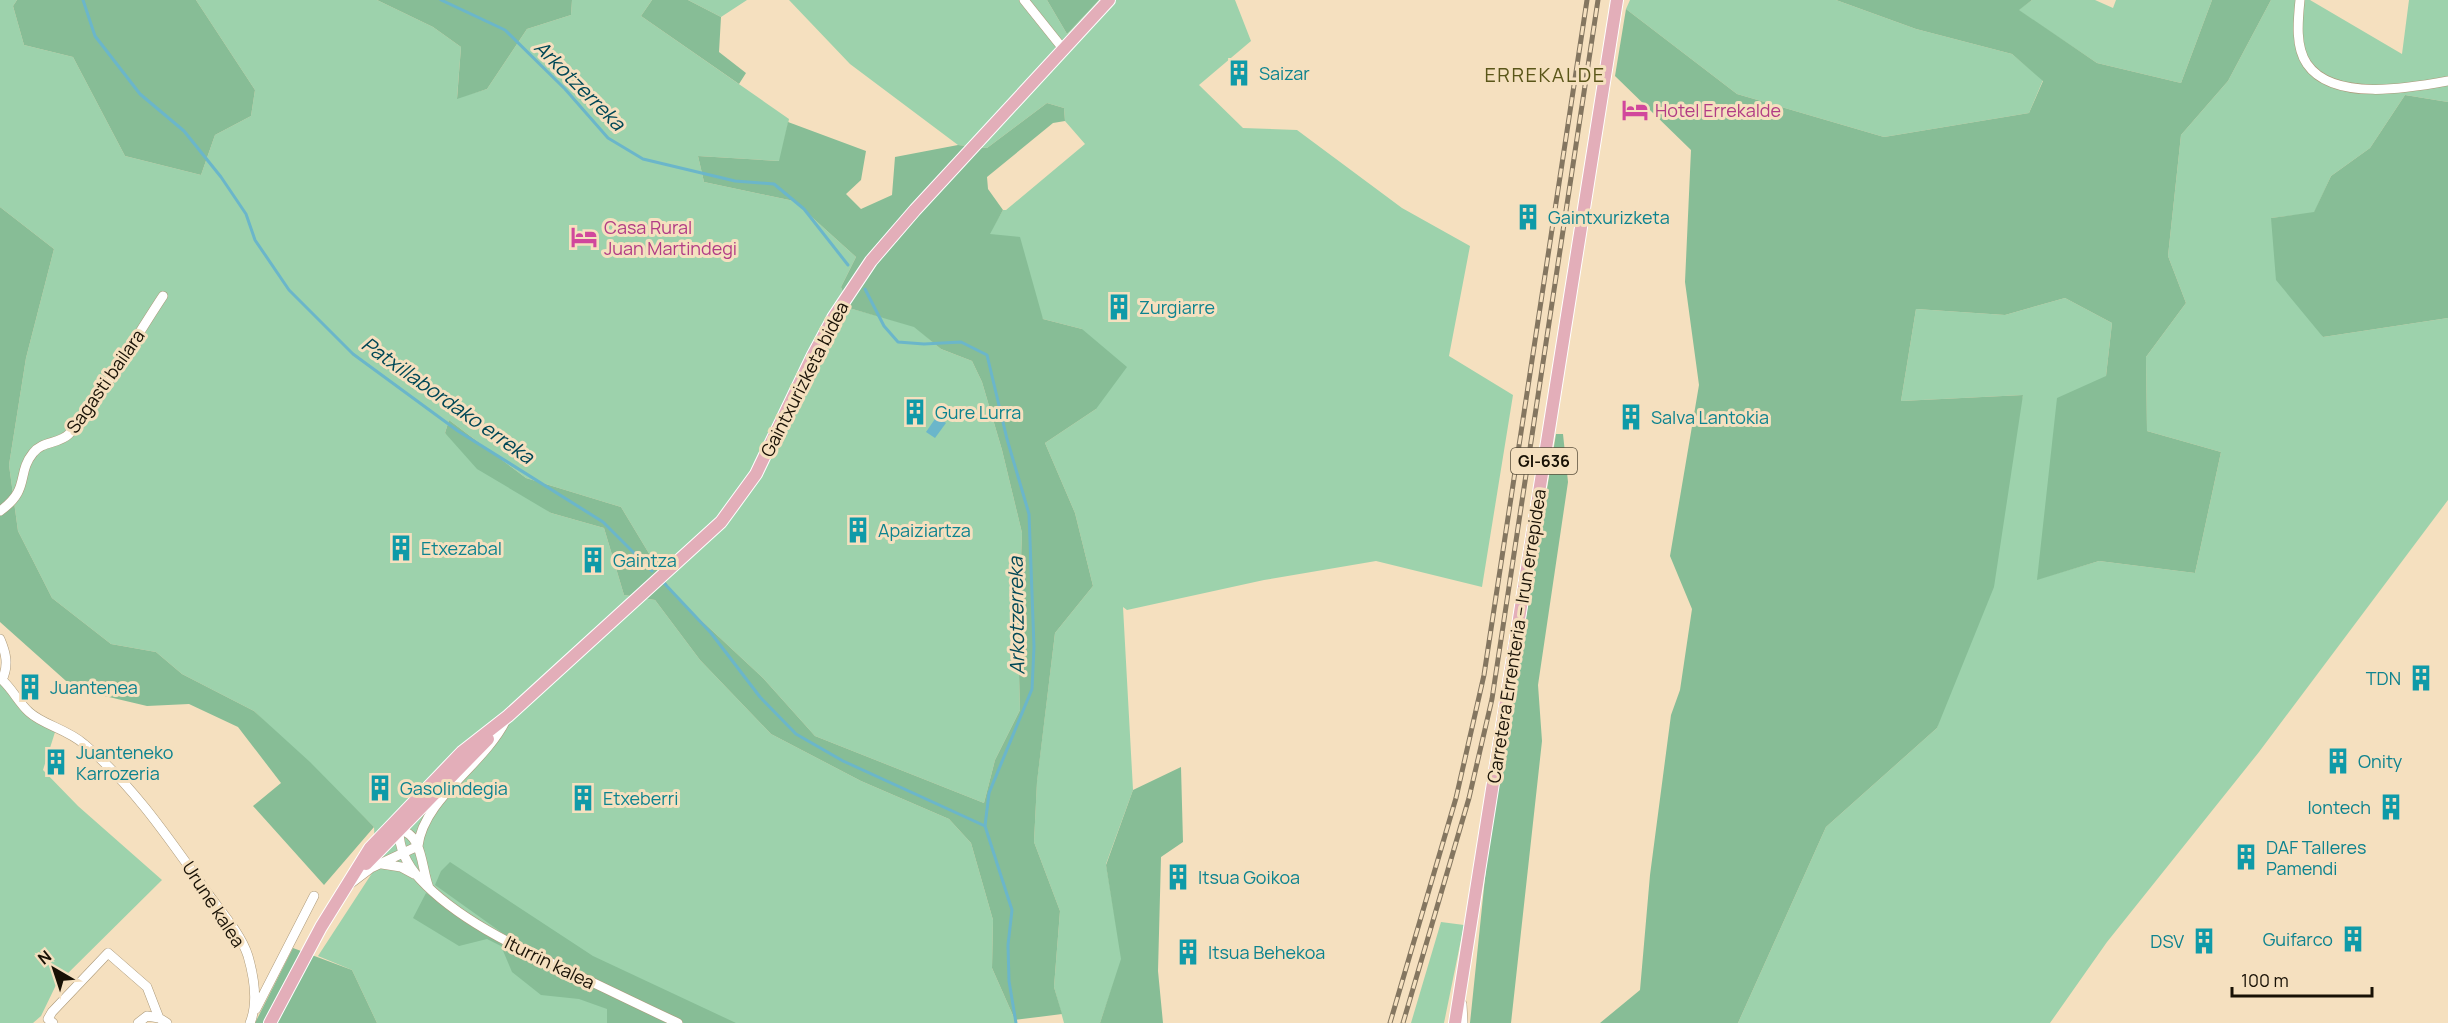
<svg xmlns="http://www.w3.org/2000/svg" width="2448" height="1023" viewBox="0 0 2448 1023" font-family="Manrope,sans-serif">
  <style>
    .green { fill: #9dd2ac }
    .forest { fill: #87bd96 }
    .water { fill: #6bb6ca }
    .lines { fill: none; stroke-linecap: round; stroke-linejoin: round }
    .stream { stroke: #6bb6ca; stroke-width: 3 }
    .minor-casing { stroke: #ac9979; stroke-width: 10 }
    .major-casing { stroke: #fff; stroke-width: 14 }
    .minor { stroke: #fff; stroke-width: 9 }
    .major { stroke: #e3aeb9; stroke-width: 12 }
    .rail-casing { stroke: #847660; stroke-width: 5 }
    .rail { stroke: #f5e0bf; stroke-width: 3; stroke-dasharray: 9; stroke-linecap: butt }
    .labels { text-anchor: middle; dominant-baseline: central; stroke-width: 6; stroke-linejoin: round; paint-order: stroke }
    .shield { fill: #f5e0bf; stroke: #5a4f3d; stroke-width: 1.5 }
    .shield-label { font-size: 16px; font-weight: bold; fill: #181105 }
    .culture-label { font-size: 18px; fill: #0d838f; stroke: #f5e0bf; text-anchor: start }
    .hotel-label { font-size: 18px; fill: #b23c85; stroke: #f5e0bf; text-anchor: start }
    .street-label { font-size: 18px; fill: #181105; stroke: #f5e0bf }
    .neighbourhood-label { font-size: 20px; letter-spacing: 1.5px; fill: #5a5619; stroke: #f5e0bf }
    .water-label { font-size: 20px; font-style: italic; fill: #004756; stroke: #f5e0bf }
  </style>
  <rect width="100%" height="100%" fill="#f5e0bf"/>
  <!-- green -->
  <path class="green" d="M0,0H17L13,6L24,45L73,57L125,156L201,175L215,135L251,116L255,90L196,0H377L433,27L461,47L457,98L487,89L527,29L571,15L572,0H652L641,16L789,119L780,161L698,156L704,182L794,201L856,257L841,287L849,308L914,326L941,349L972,361L982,382L1002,450L1022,533L1018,638L1020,710L995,760L984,803L815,736L763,678L674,595L621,507L526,478L449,420L445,433L551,513L604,528L624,595L655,600L700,660L771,734L861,781L949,819L971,843L993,920L992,968L1015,1020V1023H377L352,970L318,956L376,867L374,827L254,711L182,674L156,652L111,644L52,598L18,531L9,465L26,358L54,249L0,207Z
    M688,0H747L721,17Z
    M789,0H1047L1067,34L1099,0H1235L1251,41L1199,85L1243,128L1297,130L1402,208L1470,246L1449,356L1513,395L1482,587L1376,561L1264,580L1127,610L1123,607L1133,790L1106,864L1122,959L1100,1023H1064L1054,987L1060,911L1034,842L1037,781L1055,633L1093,586L1075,513L1045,443L1096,409L1082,329L1043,319L989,234L1003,210H1006L1085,144L1065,121L1064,108L1047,103L987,148L958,145L850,64Z
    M1630,0H1836L1916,29L2012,54L2043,80L2029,113L1884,137L1737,94L1626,9Z
    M2032,0H2095L2113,8L2116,0H2212L2181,83L2097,63L2018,10Z
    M2271,0H2310L2402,54L2409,0H2448V102L2405,95L2370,148L2331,176L2314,213L2271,218L2323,337L2448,318V500L2259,752L2107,942L2050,1023H1738L1826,827L1937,728L2023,395L1901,401L1916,309L2005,315L2065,298L2112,323L2106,376L2038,579L2099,561L2195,573L2221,452L2147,431L2146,357L2186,303L2168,256L2181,135L2228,81Z
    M0,678L12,691L56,729L43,770L78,806L162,880L56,985L41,1016L33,1023H0Z
    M1441,922L1464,925L1444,1023H1411Z"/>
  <!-- forest -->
  <path class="forest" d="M17,0H196L255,90L251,116L215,135L201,175L125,156L73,57L24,45L13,6Z
    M377,0H572L571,15L527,29L487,89L457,99L461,47L433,27Z
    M652,0H688L721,17L719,52L746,73L739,84L641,16Z
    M1047,0H1099L1067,34Z
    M1836,0H2032L2019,10L2097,63L2181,83L2212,0H2271L2228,81L2181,135L2168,256L2186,303L2146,357L2147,431L2221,452L2195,573L2099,561L2037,580L2057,398L2106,376L2112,323L2065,298L2005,315L1916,309L1901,401L2023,395L1994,587L1937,728L1826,827L1738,1023H1600L1640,990L1650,875L1671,715L1680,690L1692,609L1670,556L1699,385L1685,282L1691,150L1615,76L1626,9L1737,94L1884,137L2029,113L2043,81L2012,54L1916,29Z
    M2405,95L2448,102V318L2323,337L2276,280L2271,218L2314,212L2331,176L2370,148Z
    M1047,103L1064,108L1065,121L1053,123L987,177L988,189L1003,210L990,234L1020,237L1043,319L1082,329L1127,367L1096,409L1045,443L1075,513L1093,586L1055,633L1037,782L1034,842L1060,911L1054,987L1062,1014L1015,1020L992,968L993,920L971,843L949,819L861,781L771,734L700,660L655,600L624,595L604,528L551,513L477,469L445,433L449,420L526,478L621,507L674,595L763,678L815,736L984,803L995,760L1020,710L1018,638L1022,533L1002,450L982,382L972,361L941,349L914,327L849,308L841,287L856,257L794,201L704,182L698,156L779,161L788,122L866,151L861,180L846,194L861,209L892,195L895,157L958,145L987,148Z
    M0,207L54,249L26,358L9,465L18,531L52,598L111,644L156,652L182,674L254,711L310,762L374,827L324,885L253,806L281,783L238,727L189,704L147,706L75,689L0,622Z
    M1556,434H1563L1568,482L1538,685L1542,741L1511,1023H1470L1488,849Z
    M1181,767L1183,842L1161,857L1158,971L1163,1023H1100L1121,959L1106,865L1133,790Z
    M450,862L593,956L736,1023H684L519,945L435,885L441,871Z
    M426,893L518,951L669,1023H607V1009L579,999L541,995L512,972L501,946L487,939L459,946L413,918Z
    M293,948L352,970L377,1023H255Z"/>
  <!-- water -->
  <path class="water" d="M937,416L946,423L935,438L926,432Z"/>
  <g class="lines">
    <!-- stream -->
    <path class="stream" d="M83,0L95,36L140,94L184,131L221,177L246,214L255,240L289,290L353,354L458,431L603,522L652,571
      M441,0L505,30L565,89L608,138L643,159L735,181L774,184L804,209L848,265
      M865,289L884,326L898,342L924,344L961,342L987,355L1007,439L1029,514L1034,647L1032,689L989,793L985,826L1012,910L1008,945L1009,981L1016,1023
      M664,583L711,633L760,697L796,734L843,761L985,826"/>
    <!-- minor casing -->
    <g class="minor-casing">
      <path id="minor" d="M1024,0L1064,50
        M2300,0C2298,20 2295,47 2307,64C2333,102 2410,88 2448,81
        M0,511C31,489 16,474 33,453C42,441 59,444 69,434C104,394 133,341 163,296
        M0,639C6,653 9,665 2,680
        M0,678C12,688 18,702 29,712C43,725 67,729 84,744C134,786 172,843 209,895C222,913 241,934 248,956C254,977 258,1004 250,1023
        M418,846C424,798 483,766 506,720
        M382,864L401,867L414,874
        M350,884L371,868L418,846
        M429,888C421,868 423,833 399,830C399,848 407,865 420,879C456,918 514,946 562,968C601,986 639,1005 678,1023
        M1462,1004L1463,1023
        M256,1009L314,896
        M53,1023L48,1019L52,1012L108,953L147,987L159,1018
        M138,1023L147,1016L159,1018L167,1023"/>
    </g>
    <!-- major casing -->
    <g class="major-casing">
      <path id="major" d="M366,864L488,739
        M270,1023L321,927L370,848L462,752L508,716L721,522L756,474L813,355L833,318L871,261L915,210L1109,0
        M1455,1023L1617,0"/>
    </g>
    <!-- minor -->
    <use href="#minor" class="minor"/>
    <!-- major -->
    <use href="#major" class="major"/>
    <!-- rail casing -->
    <g class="rail-casing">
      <path id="rail" d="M1390,1023L1456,798L1484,675L1587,0
        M1403,1023L1469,798L1492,699L1598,0"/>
    </g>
    <!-- rail -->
    <use href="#rail" class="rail"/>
  </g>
  <!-- icons -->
  <defs>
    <g id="building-bare" transform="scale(2.07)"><path d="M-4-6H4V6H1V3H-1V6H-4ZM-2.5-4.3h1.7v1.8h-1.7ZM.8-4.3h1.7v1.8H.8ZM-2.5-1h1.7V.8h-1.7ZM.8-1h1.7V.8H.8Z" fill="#0f9aa8" stroke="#f5e0bf" stroke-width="2.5" paint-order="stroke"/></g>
    <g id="hotel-bare" transform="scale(2.07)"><path d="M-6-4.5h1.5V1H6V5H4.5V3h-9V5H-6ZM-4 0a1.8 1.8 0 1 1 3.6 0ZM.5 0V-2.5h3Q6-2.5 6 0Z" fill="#d1479c" stroke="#f5e0bf" stroke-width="2.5" paint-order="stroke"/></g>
  </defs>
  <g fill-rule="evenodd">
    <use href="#building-bare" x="1239" y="73"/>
    <use href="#hotel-bare" x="1635" y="110"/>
    <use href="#building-bare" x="1528" y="217"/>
    <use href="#hotel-bare" x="584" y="237"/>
    <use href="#building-bare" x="1119" y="307"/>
    <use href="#building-bare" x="915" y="412"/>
    <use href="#building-bare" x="1631" y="417"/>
    <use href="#building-bare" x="858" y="530"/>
    <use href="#building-bare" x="401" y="548"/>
    <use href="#building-bare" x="593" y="560"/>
    <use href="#building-bare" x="2421" y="678"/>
    <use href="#building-bare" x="30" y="687"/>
    <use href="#building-bare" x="2338" y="761"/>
    <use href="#building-bare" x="56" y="762"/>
    <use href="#building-bare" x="380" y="788"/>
    <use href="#building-bare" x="583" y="798"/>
    <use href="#building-bare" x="2391" y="807"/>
    <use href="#building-bare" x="2246" y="857"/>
    <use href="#building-bare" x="1178" y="877"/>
    <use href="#building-bare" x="2353" y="939"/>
    <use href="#building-bare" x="2204" y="941"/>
    <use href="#building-bare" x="1188" y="952"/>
  </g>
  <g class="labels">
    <!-- shield labels -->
    <rect class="shield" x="1511" y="448" width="66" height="26" rx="4.5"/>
    <g class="shield-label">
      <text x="1544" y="461">GI-636</text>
    </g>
    <!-- culture labels -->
    <g class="culture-label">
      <text x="1259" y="73">Saizar</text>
      <text x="1548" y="217">Gaintxurizketa</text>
      <text x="1139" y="307">Zurgiarre</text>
      <text x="935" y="412">Gure Lurra</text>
      <text x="1651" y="417">Salva Lantokia</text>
      <text x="878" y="530">Apaiziartza</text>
      <text x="421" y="548">Etxezabal</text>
      <text x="613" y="560">Gaintza</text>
      <text x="2401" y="678" text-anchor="end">TDN</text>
      <text x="50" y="687">Juantenea</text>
      <text x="76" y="752">Juanteneko<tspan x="76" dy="21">Karrozeria</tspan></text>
      <text x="2358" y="761">Onity</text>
      <text x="400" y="788">Gasolindegia</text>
      <text x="603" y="798">Etxeberri</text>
      <text x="2371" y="807" text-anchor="end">Iontech</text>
      <text x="2266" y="847">DAF Talleres<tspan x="2266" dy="21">Pamendi</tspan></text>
      <text x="1198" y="877">Itsua Goikoa</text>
      <text x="2333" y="939" text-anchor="end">Guifarco</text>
      <text x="2184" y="941" text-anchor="end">DSV</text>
      <text x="1208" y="952">Itsua Behekoa</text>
    </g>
    <!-- hotel labels -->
    <g class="hotel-label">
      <text x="1655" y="110">Hotel Errekalde</text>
      <text x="604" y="227">Casa Rural<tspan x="604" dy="21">Juan Martindegi</tspan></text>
    </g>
    <!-- street labels -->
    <g class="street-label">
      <text transform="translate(804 379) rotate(-63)">Gaintxurizketa bidea</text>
      <text transform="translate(105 381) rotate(-55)">Sagasti bailara</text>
      <text transform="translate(1516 636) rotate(-81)">Carretera Errenteria – Irun errepidea</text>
      <text transform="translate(214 904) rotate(57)">Urune kalea</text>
      <text transform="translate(550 962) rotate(26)">Iturrin kalea</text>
    </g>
    <!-- neighbourhood labels -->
    <g class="neighbourhood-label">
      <text x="1545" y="74">ERREKALDE</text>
    </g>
    <!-- water labels -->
    <g class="water-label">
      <text transform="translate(580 85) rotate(45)">Arkotzerreka</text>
      <text transform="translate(448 400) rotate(35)">Patxillabordako erreka</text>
      <text transform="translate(1016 616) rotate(-91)">Arkotzerreka</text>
    </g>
  </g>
  <!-- north arrow -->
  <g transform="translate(54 969) rotate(321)" stroke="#f5e0bf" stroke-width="4.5" paint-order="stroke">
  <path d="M0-4.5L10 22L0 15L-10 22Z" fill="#181105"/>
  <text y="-9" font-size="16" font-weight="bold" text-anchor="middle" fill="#181105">N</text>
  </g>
  <!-- scale -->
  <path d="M2232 987v9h140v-9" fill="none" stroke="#181105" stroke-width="3"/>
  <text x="2241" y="987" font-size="18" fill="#181105" stroke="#f5e0bf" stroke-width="4.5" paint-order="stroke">100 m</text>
</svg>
